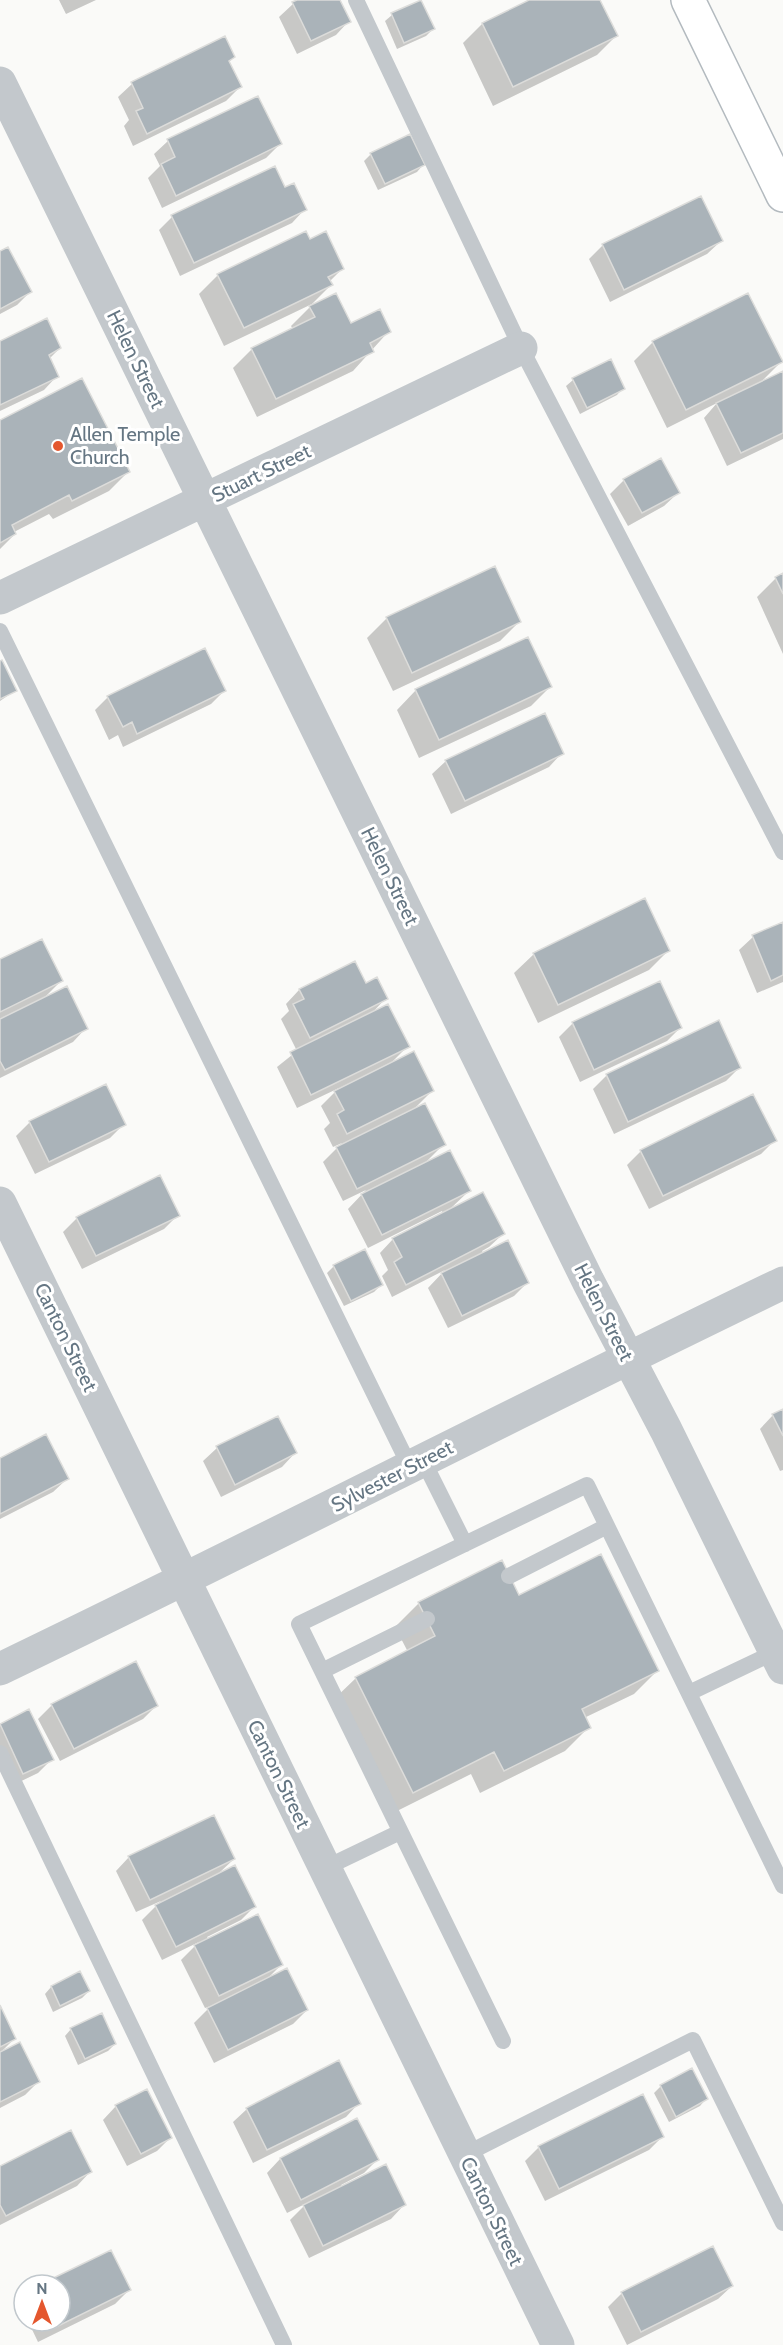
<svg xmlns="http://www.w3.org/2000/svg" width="783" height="2345" viewBox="0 0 783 2345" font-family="Cabin,sans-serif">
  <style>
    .shadow { fill: #0003 }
    .building { fill: #aab3b9; stroke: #dcdcda; stroke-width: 1.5 }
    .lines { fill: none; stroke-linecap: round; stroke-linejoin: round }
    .secondary-casing { stroke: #b3babf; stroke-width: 36 }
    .service { stroke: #c3c8cc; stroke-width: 16 }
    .minor { stroke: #c3c8cc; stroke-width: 33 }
    .secondary { stroke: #fff; stroke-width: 33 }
    .poi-dot { fill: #e4572e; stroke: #fff; stroke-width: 2 }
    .labels { text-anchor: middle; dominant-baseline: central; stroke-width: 6; stroke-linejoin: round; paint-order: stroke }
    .street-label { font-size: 20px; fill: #657683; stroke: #fff }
    .poi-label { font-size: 20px; fill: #657683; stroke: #fff; text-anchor: start }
  </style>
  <rect width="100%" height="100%" fill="#fafaf8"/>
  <!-- shadow -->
  <path class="shadow" d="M59,0H96L66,14Z
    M300,0H339L349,21L336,35L297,54L279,17L293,4Z
    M533,0H598L616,36L597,55L493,106L463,43L482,24Z
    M392,15L433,29L426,36L397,49L385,21Z
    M224,38L234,57L228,63L240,87L226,101L133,146L124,126L129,120L118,97L132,84Z
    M168,141L280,144L266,158L162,208L148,178L160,166L154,154Z
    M371,154L423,165L417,172L378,190L364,161Z
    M285,189L305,209L292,223L180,276L159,230L172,217Z
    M309,241L342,269L329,282L331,285L312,304L224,346L199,294L218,275Z
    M721,241L707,254L610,302L589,259L603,245Z
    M0,253L30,292L17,305L0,314Z
    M310,307L350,325L389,331L353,371L257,417L233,368L252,349L293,329L291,326Z
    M0,342L60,348L49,359L57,376L44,390L0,411Z
    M653,342L781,362L759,384L783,373V439L727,466L704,418L717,403L667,428L634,361Z
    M610,361L623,388L617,395L580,414L566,386L573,380Z
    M0,422L128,472L109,491L53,519L49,514L14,532L15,534L0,549Z
    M624,480L678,493L664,506L628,526L610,494Z
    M783,575V654L757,597L776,578Z
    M387,618L519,622L500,641L393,691L367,638Z
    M0,663L16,690L0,701Z
    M550,687L531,706L419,758L397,710L416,690Z
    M225,690L211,704L123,747L118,735L109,740L95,710L108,697Z
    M562,753L549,767L451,814L432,774L446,761Z
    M783,924V982L757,993L739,950L753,937Z
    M669,950L649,970L538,1023L514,973L534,954Z
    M0,961L61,981L44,998L86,1028L73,1042L0,1078Z
    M354,963L365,985L386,998L372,1013L408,1046L390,1064L432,1091L413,1110L444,1144L426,1162L469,1191L450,1209L503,1234L489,1247L482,1251L484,1254L528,1282L514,1296L448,1328L428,1288L445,1270L392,1297L382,1276L388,1270L380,1253L393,1239L443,1214L442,1211L368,1248L348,1209L366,1190L343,1201L323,1162L342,1143L333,1147L324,1129L330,1123L321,1106L339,1088L297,1108L277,1067L297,1051L281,1019L289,1011L286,1004L299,990Z
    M573,1023L680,1028L667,1041L580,1082L559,1037Z
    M740,1067L726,1081L614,1134L593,1089L607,1075Z
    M30,1122L124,1124L110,1138L35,1174L16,1136Z
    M775,1140L761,1154L649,1209L627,1165L641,1151Z
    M178,1215L164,1229L82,1269L63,1232L77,1218Z
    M334,1266L381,1285L374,1292L344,1306L327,1273Z
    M783,1410V1470L780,1471L760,1429L773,1415Z
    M217,1448L295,1453L282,1467L221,1497L203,1461Z
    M0,1459L67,1479L53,1492L0,1519Z
    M518,1597L657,1671L634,1694L584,1718L589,1727L565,1751L480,1793L471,1774L389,1815L332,1701L356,1678L408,1652L395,1627L419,1603Z
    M52,1705L156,1706L143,1719L60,1761L38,1719Z
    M29,1711L52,1759L38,1773L9,1787L0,1768V1726Z
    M129,1857L234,1859L218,1874L255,1906L241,1920L207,1937L209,1940L281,1965L266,1980L307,2010L293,2024L214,2063L194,2023L211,2006L205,2008L181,1960L199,1942L162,1960L142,1920L161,1901L136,1912L116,1871Z
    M80,1973L89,1991L82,1998L53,2012L45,1994L51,1987Z
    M0,2008L15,2038L0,2053Z
    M71,2029L115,2044L108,2051L78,2065L65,2036Z
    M0,2054L38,2082L25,2095L0,2108Z
    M661,2086L706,2099L700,2106L669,2122L654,2093Z
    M359,2103L346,2117L253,2163L233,2122L247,2109Z
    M116,2106L171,2137L157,2151L127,2166L103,2120Z
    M357,2120L377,2160L364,2173L341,2185L342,2188L404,2205L391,2219L309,2258L290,2220L307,2203L287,2213L267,2173L280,2159Z
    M662,2137L649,2150L545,2201L525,2161L539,2147Z
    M0,2168L90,2172L77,2186L0,2225Z
    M110,2252L129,2290L115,2304L38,2342L28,2321H60V2285H43Z
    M732,2286L718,2299L627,2345L608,2307L622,2293Z
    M24,2299V2313L19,2303Z"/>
  <!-- building -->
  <path class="building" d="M297,0H340L351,22L311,41L292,2Z
    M421,0L435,29L404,43L391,13Z
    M529,0H600L618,36L513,87L482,23Z
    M225,36L235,57L229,61L242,87L147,134L136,111L143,108L131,82Z
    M258,96L282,144L176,196L161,164L175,157L167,139Z
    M410,134L425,165L385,184L370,153Z
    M275,166L285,187L294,183L307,210L194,263L171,215Z
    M701,196L723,241L624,290L602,244Z
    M306,231L310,239L326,231L344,269L328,277L333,285L244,328L217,274Z
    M8,247L32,292L0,309V251Z
    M336,293L351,323L380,309L391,332L370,343L374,352L276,399L251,348L315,317L309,306Z
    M748,293L783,362L686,410L652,341Z
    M47,318L61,348L49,355L59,377L0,405V341Z
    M611,359L625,389L587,408L572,378Z
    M783,371V433L741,453L716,403Z
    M82,378L130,472L72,501L69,495L12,525L16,534L0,543V420Z
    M661,458L680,493L642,513L623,479Z
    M495,566L521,622L412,673L386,617Z
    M783,573V594L775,577Z
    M528,637L552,687L439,740L415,689Z
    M205,648L226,691L137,734L132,722L123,727L107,696Z
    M2,660L17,691L0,699V661Z
    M545,713L564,754L465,801L445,760Z
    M645,898L670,951L558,1005L533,953Z
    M783,922V975L771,981L752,935Z
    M42,939L63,981L0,1012V959Z
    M355,961L366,983L377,977L388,999L310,1038L293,1004L304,999L299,989Z
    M660,981L682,1028L594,1070L572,1022Z
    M67,986L88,1029L5,1070L0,1061V1019Z
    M388,1004L410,1047L311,1095L290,1052Z
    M719,1020L741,1068L628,1122L606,1074Z
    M414,1051L434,1091L347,1134L337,1114L344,1110L334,1091Z
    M106,1084L126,1125L49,1162L29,1121Z
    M753,1094L777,1141L663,1196L640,1150Z
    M425,1103L446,1145L357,1189L336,1147Z
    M450,1150L471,1191L382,1235L361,1194Z
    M160,1175L180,1216L96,1256L76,1217Z
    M483,1192L505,1234L406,1285L394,1262L402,1257L392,1238Z
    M508,1240L529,1283L462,1316L441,1273Z
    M365,1249L383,1285L351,1301L333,1265Z
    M783,1409V1436L772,1414Z
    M278,1416L297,1453L235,1485L216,1446Z
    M46,1434L69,1479L0,1514V1458Z
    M601,1554L659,1671L582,1709L591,1728L504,1771L494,1752L413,1793L355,1677L435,1636L418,1602L502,1560L519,1595Z
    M136,1661L158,1706L74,1749L51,1704Z
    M29,1709L54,1760L23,1774L0,1724Z
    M214,1815L235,1859L150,1900L128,1856Z
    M235,1865L256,1907L176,1947L155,1905Z
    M258,1914L283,1965L219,1996L194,1945Z
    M287,1968L308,2010L228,2050L207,2008Z
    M80,1971L90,1991L60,2006L51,1986Z
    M0,2005L16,2039L0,2047Z
    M102,2013L116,2044L85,2059L70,2028Z
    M20,2042L40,2082L0,2102V2052Z
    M339,2060L361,2104L267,2150L246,2108Z
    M692,2068L708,2099L676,2117L660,2085Z
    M147,2089L172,2138L141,2154L115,2105Z
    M643,2094L664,2137L559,2189L538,2146Z
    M357,2118L379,2160L301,2200L280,2158Z
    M71,2130L92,2172L6,2216L0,2205V2166Z
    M386,2164L406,2205L323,2246L303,2205Z
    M713,2246L733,2286L641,2332L621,2292Z
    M111,2250L131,2290L52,2329L48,2321H60V2285H39Z"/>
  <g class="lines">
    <!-- secondary casing -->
    <g class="secondary-casing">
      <path id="secondary" d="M688,0L783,195"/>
    </g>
    <!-- service -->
    <path class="service" d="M356,0L521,348L783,852
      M0,631L410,1467
      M423,1460L465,1544
      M509,1576L607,1526
      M322,1671L427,1619
      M689,1693L775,1652
      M0,1753L284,2345
      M325,1868L400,1832
      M503,2041L299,1624L587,1485L783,1886
      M464,2155L693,2040L783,2223"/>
    <!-- minor -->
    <path class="minor" d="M0,83L588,1281L666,1430L783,1668
      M0,598L521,348
      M0,1203L558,2345
      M0,1669C262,1543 521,1409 783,1283"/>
    <!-- secondary -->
    <use href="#secondary" class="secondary"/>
  </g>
  <!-- markers -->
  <circle class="poi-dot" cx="58" cy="446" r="6"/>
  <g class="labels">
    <!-- street labels -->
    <g class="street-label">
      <text transform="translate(136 359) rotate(64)">Helen Street</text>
      <text transform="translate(261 473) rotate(-26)">Stuart Street</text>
      <text transform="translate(390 876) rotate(64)">Helen Street</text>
      <text transform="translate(604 1312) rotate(63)">Helen Street</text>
      <text transform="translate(66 1337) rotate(64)">Canton Street</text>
      <text transform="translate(392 1476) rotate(-27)">Sylvester Street</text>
      <text transform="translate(279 1774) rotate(64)">Canton Street</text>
      <text transform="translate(492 2211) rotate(64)">Canton Street</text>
    </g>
    <!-- poi labels -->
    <g class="poi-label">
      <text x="70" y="434">Allen Temple<tspan x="70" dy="23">Church</tspan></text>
    </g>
  </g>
  <!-- north arrow -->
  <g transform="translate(42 2303)"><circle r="28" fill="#ffffff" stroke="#c1c8cd" stroke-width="1.5"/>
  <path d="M0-4.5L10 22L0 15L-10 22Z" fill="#e4572e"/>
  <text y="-9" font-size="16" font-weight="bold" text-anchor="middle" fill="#657683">N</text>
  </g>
</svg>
